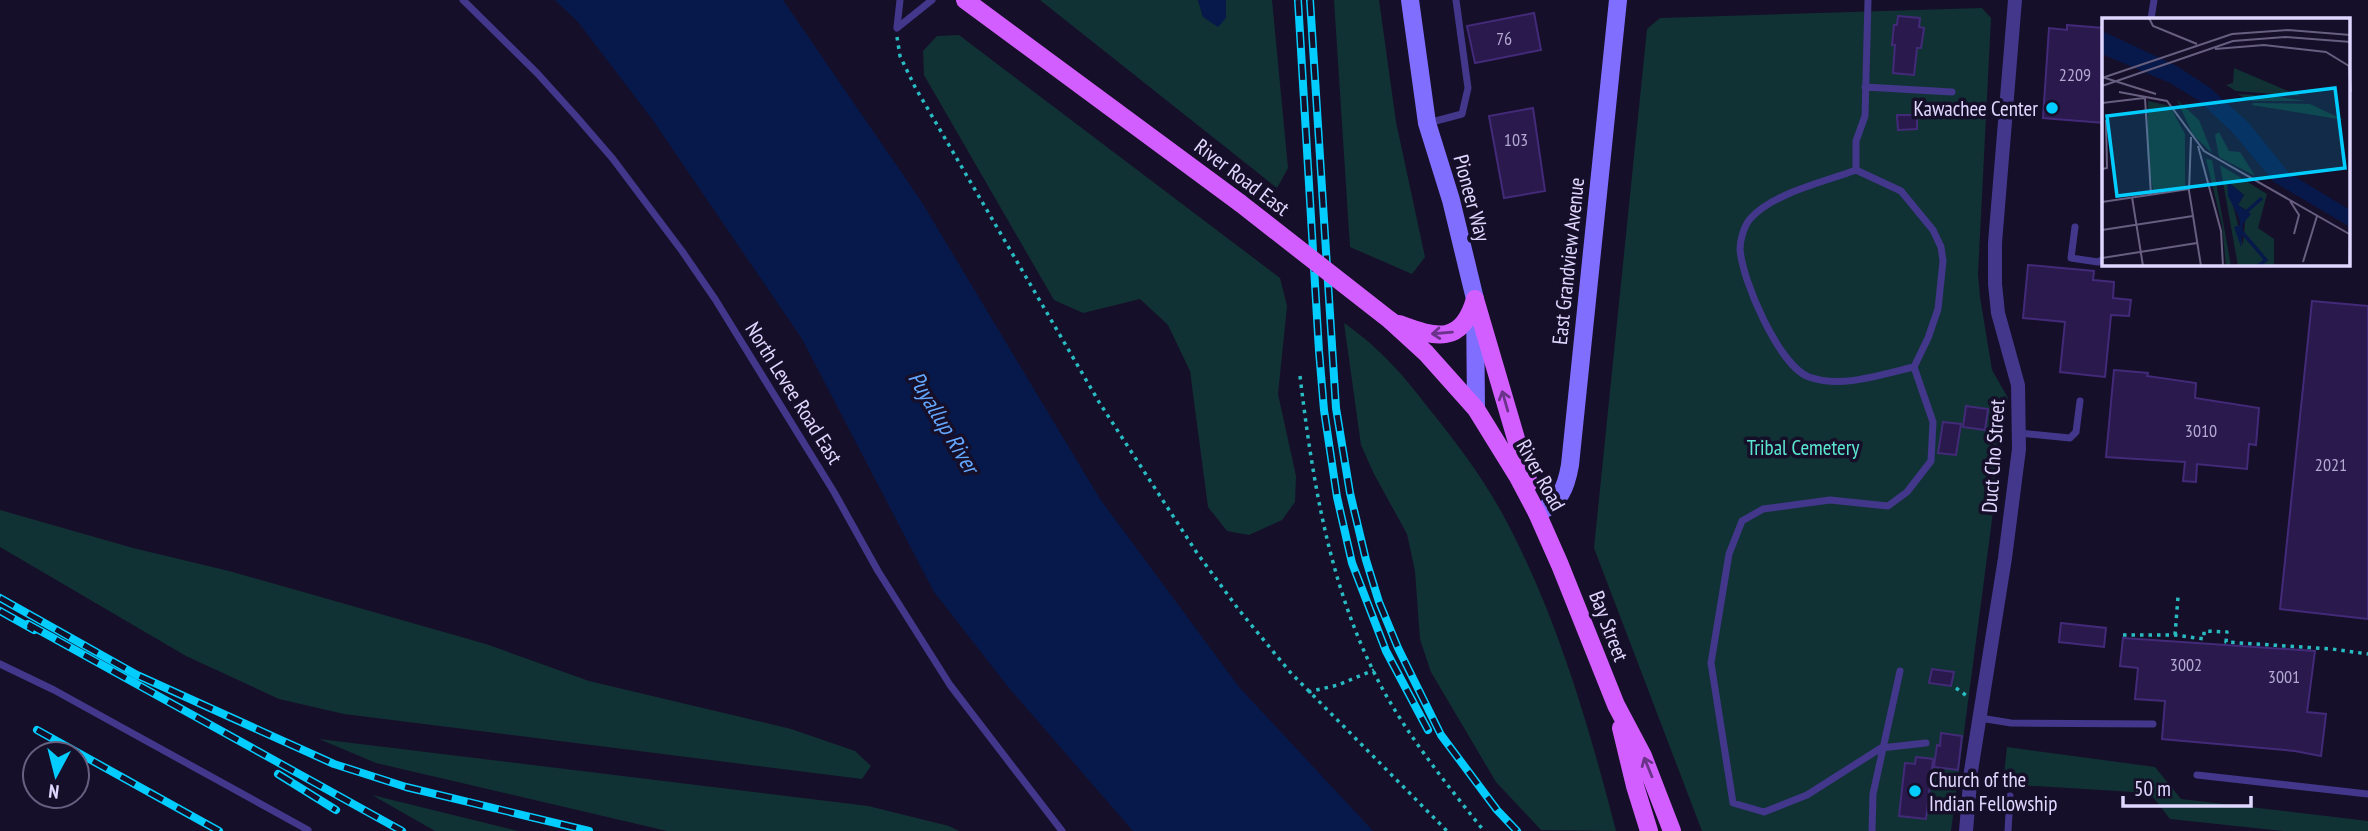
<svg xmlns="http://www.w3.org/2000/svg" width="2368" height="831" viewBox="0 0 2368 831" font-family="'PT Sans Narrow',sans-serif">
  <style>
    .green { fill: #113234 }
    .water { fill: #07194a }
    .building { fill: #29194c; stroke: #422a79; stroke-width: 2 }
    .lines { fill: none; stroke-linecap: round; stroke-linejoin: round }
    .path { stroke: #28bcc2; stroke-width: 3.5; stroke-dasharray: 3.5 5; stroke-linecap: butt }
    .lane { stroke: #42378b; stroke-width: 7 }
    .street { stroke: #42378b; stroke-width: 14 }
    .secondary { stroke: #806eff; stroke-width: 18 }
    .primary { stroke: #d35eff; stroke-width: 18 }
    .rail-casing { stroke: #03cdff; stroke-width: 8 }
    .rail { stroke: #160f29; stroke-width: 5; stroke-dasharray: 16; stroke-linecap: butt }
    .primary-bridge { stroke: #d35eff; stroke-width: 18 }
    .oneway { stroke: #6b3389 }
    .poi-dot { fill: #03cdff; stroke: #160f29; stroke-width: 2.5 }
    .labels { text-anchor: middle; dominant-baseline: central; stroke-width: 7; stroke-linejoin: round; paint-order: stroke }
    .number-label { font-size: 18px; fill: #b2a8d2 }
    .poi-label { font-size: 21px; fill: #e0d7ff; stroke: #160f29; text-anchor: end }
    .street-label { font-size: 21px; fill: #e0d7ff; stroke: #160f29 }
    .park-label { font-size: 21px; fill: #5be7d2; stroke: #160f29 }
    .water-label { font-size: 23px; font-style: italic; fill: #65a8ff; stroke: #160f29 }
    .inset-river { fill: none; stroke: #07194a; stroke-width: 3.5 }
    .inset-road { fill: none; stroke: #675f7f; stroke-width: 2 }
    .view { fill: #03cdff; fill-opacity: 0.15; stroke: #03cdff; stroke-width: 3.5 }
    .inset-edge { fill: none; stroke: #e0d7ff; stroke-width: 3.5 }
  </style>
  <rect width="100%" height="100%" fill="#160f29"/>
  <!-- green -->
  <path class="green" d="M1040,0H1198L1203,17L1226,18V0H1272L1288,168L1277,188Z
    M1334,0H1379L1396,122L1425,257L1412,274L1350,247Z
    M1982,8L1991,18L1978,274L1980,297L1992,370L2008,398L1951,831H1702L1594,548L1647,29L1660,18Z
    M959,35L1280,278L1287,306L1278,394L1296,476L1295,502L1282,520L1249,535L1227,531L1208,507L1190,371L1168,325L1140,299L1083,313L1054,300L924,75L923,51L937,36Z
    M1344,323C1380,348 1404,376 1430,410C1461,448 1491,489 1513,534C1560,627 1590,730 1616,831L1541,830L1496,782L1431,672L1420,639L1415,571L1407,534L1374,474L1361,445Z
    M0,510L133,548L229,571L486,644L589,681L791,729L855,751L871,766L862,779L344,714L279,699L186,656L0,547Z
    M319,739L868,806L949,826L959,831H667L376,763Z
    M2007,747L2155,767L2181,799L2368,821V831H2283L2170,819L2150,793L2003,784Z
    M372,795L518,831H435Z"/>
  <!-- water -->
  <path class="water" d="M555,0H783L921,201L1100,499L1239,687L1373,831H1133L1009,688L934,592L802,339L652,119L578,22Z
    M1198,0H1226V18L1218,27L1203,17Z"/>
  <!-- building -->
  <path class="building" d="M1534,13L1541,50L1475,63L1467,26Z
    M1898,16L1920,18L1919,27L1924,28L1921,48H1917L1914,75L1893,73L1895,45H1892L1894,25H1897Z
    M2067,25L2104,28V123L2043,118L2049,28L2067,30Z
    M1533,108L1545,191L1504,198L1489,116Z
    M1897,115H1917V129L1898,130Z
    M2028,265L2094,271L2093,280L2114,282L2113,298L2131,300L2129,316L2111,315L2105,377L2060,372L2065,322L2023,318Z
    M2312,301L2368,306V619L2280,609Z
    M2114,370L2148,373L2147,376L2196,383L2195,398L2259,408L2256,445L2249,444L2247,469L2197,464L2196,482L2183,481L2185,462L2106,457Z
    M1966,406L1988,409L1985,430L1963,427Z
    M1943,422L1961,424L1956,455L1938,453Z
    M2061,623L2106,628L2104,647L2059,642Z
    M2123,638L2315,651L2307,712L2326,714L2321,756L2295,751L2162,739L2165,701L2135,699L2138,668L2120,666Z
    M1932,669L1954,672L1951,686L1929,683Z
    M1941,733L1962,736L1958,770L1934,767L1937,745L1940,746Z
    M1916,757L1933,759L1926,819L1899,816L1905,763L1915,764Z"/>
  <g class="lines">
    <!-- path -->
    <path class="path" d="M897,37L900,56L915,87L1099,402L1197,553L1239,610L1290,672L1447,831
      M1300,376C1313,484 1330,591 1382,688C1410,739 1448,786 1484,831
      M2123,635H2175L2204,639V631L2227,632L2226,642L2332,649L2368,654
      M2175,635L2178,597
      M1956,688L1967,696
      M1308,692L1338,685L1374,670"/>
    <!-- lane -->
    <path class="lane" d="M463,0L537,73L575,115L613,159L682,251L715,299L834,492L878,571L950,685L1062,831
      M2151,19L2154,0
      M897,27L900,0
      M897,28L932,0
      M1865,87L1952,92
      M1428,123L1462,114L1468,88L1456,0
      M1856,170L1901,191L1933,230L1941,247L1943,261L1938,309L1928,338L1914,367C1882,374 1842,389 1809,377C1779,366 1742,280 1740,249C1740,240 1744,226 1750,219C1773,193 1824,182 1856,170Z
      M1856,170V141L1865,116L1868,0
      M2075,227L2071,258L2098,262L2104,259
      M1914,367L1933,422L1931,461L1907,492L1888,506L1830,500L1763,509L1742,521L1729,554L1711,663L1733,803L1764,812L1807,795L1881,748L1926,743
      M2019,433L2070,438L2076,432L2080,401
      M0,664L54,690L308,830
      M1980,718L2011,723L2153,724
      M2197,775L2368,794
      M1872,831L1873,794L1900,671
      M2008,831L2010,796"/>
    <!-- street -->
    <path class="street" d="M1966,831L1971,771L2005,558L2019,449L2018,385L1998,313L1995,284V243L2015,0"/>
    <!-- secondary -->
    <path class="secondary" d="M1410,0L1427,123L1451,200L1475,299L1476,409
      M1537,513C1560,503 1566,488 1570,465L1618,0"/>
    <!-- primary -->
    <path class="primary" d="M965,0L1240,203
      M1475,299L1529,483
      M1391,321L1426,353L1476,409L1518,477L1537,513L1560,565L1616,705L1643,756L1672,831
      M1399,324C1436,338 1462,345 1475,299
      M1621,728L1635,786L1649,831"/>
    <!-- rail casing -->
    <g class="rail-casing">
      <path id="rail" d="M1298,0L1319,351L1324,410L1337,497L1352,563L1386,651L1428,730
        M1310,0L1336,408L1350,493L1366,560L1379,602L1398,648L1441,735L1497,810L1517,831
        M0,598L137,675L334,764L406,787L589,831
        M0,611L34,630
        M28,624L402,831
        M37,730L219,831
        M278,774L336,810"/>
    </g>
    <!-- rail -->
    <use href="#rail" class="rail"/>
    <!-- primary-bridge -->
    <path class="primary-bridge" d="M1240,203L1391,321"/>
  </g>
  <!-- one-way arrows -->
  <defs><path id="oneway-shaft" d="M-6 0H5M1.5-3L5.5 0L1.5 3" fill="none" stroke-width="1.6" stroke-linecap="round" stroke-linejoin="round" transform="scale(1.75)"/></defs>
  <g class="oneway">
    <use href="#oneway-shaft" transform="translate(1442 333) rotate(175)"/>
    <use href="#oneway-shaft" transform="translate(1505 401) rotate(-106)"/>
    <use href="#oneway-shaft" transform="translate(1648 767) rotate(-112)"/>
  </g>
  <!-- markers -->
  <g class="poi-dot">
    <circle cx="2052" cy="108" r="7"/>
    <circle cx="1915" cy="791" r="7"/>
  </g>
  <g class="labels">
    <!-- number labels -->
    <g class="number-label">
      <text x="1504" y="38">76</text>
      <text x="2075" y="74">2209</text>
      <text x="1516" y="139">103</text>
      <text x="2201" y="430">3010</text>
      <text x="2331" y="464">2021</text>
      <text x="2186" y="664">3002</text>
      <text x="2284" y="676">3001</text>
    </g>
    <!-- poi labels -->
    <g class="poi-label">
      <text x="2038" y="108">Kawachee Center</text>
      <text x="1929" y="779" text-anchor="start">Church of the<tspan x="1929" dy="24">Indian Fellowship</tspan></text>
    </g>
    <!-- street labels -->
    <g class="street-label">
      <text transform="translate(1242 177) rotate(37)">River Road East</text>
      <text transform="translate(1472 198) rotate(75)">Pioneer Way</text>
      <text transform="translate(1568 261) rotate(-84)">East Grandview Avenue</text>
      <text transform="translate(794 393) rotate(58)">North Levee Road East</text>
      <text transform="translate(1993 456) rotate(-86)">Duct Cho Street</text>
      <text transform="translate(1541 475) rotate(61)">River Road</text>
      <text transform="translate(1609 626) rotate(69)">Bay Street</text>
    </g>
    <!-- park labels -->
    <g class="park-label">
      <text x="1803" y="447">Tribal Cemetery</text>
    </g>
    <!-- water labels -->
    <g class="water-label">
      <text transform="translate(944 422) rotate(59)">Puyallup River</text>
    </g>
  </g>
  <!-- overview -->
  <g transform="translate(2102 18)">
    <rect width="248" height="248" fill="#160f29"/>
    <path d="M132,50L198,78L134,73L124,67L131,65ZM135,76L170,78L204,83H150ZM75,82L97,102L110,135L91,117ZM46,83L68,88L83,116V168L51,172L45,136ZM208,86L242,102L150,87L151,85ZM117,114L127,133L138,134L153,158L117,139L113,117ZM104,141L110,142L129,248H124L120,207ZM118,147L165,176L156,210L172,221V248H136ZM125,163L142,177L136,187L144,192L141,227Z" fill="#113234" fill-rule="evenodd"/>
    <path d="M0,13L73,47L107,69L146,104L187,155L248,192V209L172,164L131,115L97,83L68,65L0,36ZM125,163L142,177L136,187L149,196L141,206L139,229L132,209L138,207L137,200L126,178Z" fill="#07194a"/>
    <path class="inset-river" d="M144,194L160,180M139,213L164,242L156,248"/>
    <path class="inset-road" d="M47,0L51,8L95,26M113,31L162,27L224,34L247,48L249,74M0,59L54,76M0,60L130,16L186,12L249,17M0,68L131,23L183,19L249,24M17,74L65,83L102,133L249,217M43,80L49,177M0,85L42,80M89,119L87,173L99,248M96,128L119,213L121,248M0,151L5,150L4,102M30,179L41,248M188,183L197,197L192,216M0,184L87,171M248,184V100M0,212L91,198M0,240L95,225M201,244L215,198M247,248L248,217"/>
    <path class="view" d="M233,70L243,150L15,178L5,98Z"/>
    <rect width="248" height="248" class="inset-edge"/>
  </g>
  <!-- north arrow -->
  <g transform="translate(56 775) rotate(187)"><circle r="33" fill="#160f29" stroke="#675f7f" stroke-width="2"/>
  <path d="M0-5L12 26L0 18L-12 26Z" fill="#03cdff"/>
  <text y="-10" font-size="19" font-weight="bold" text-anchor="middle" fill="#e0d7ff">N</text>
  </g>
  <!-- scale -->
  <path d="M2123 796v10h128v-10" fill="none" stroke="#e0d7ff" stroke-width="3.5"/>
  <text x="2134" y="796" font-size="21" fill="#e0d7ff" stroke="#160f29" stroke-width="5" paint-order="stroke">50 m</text>
</svg>
